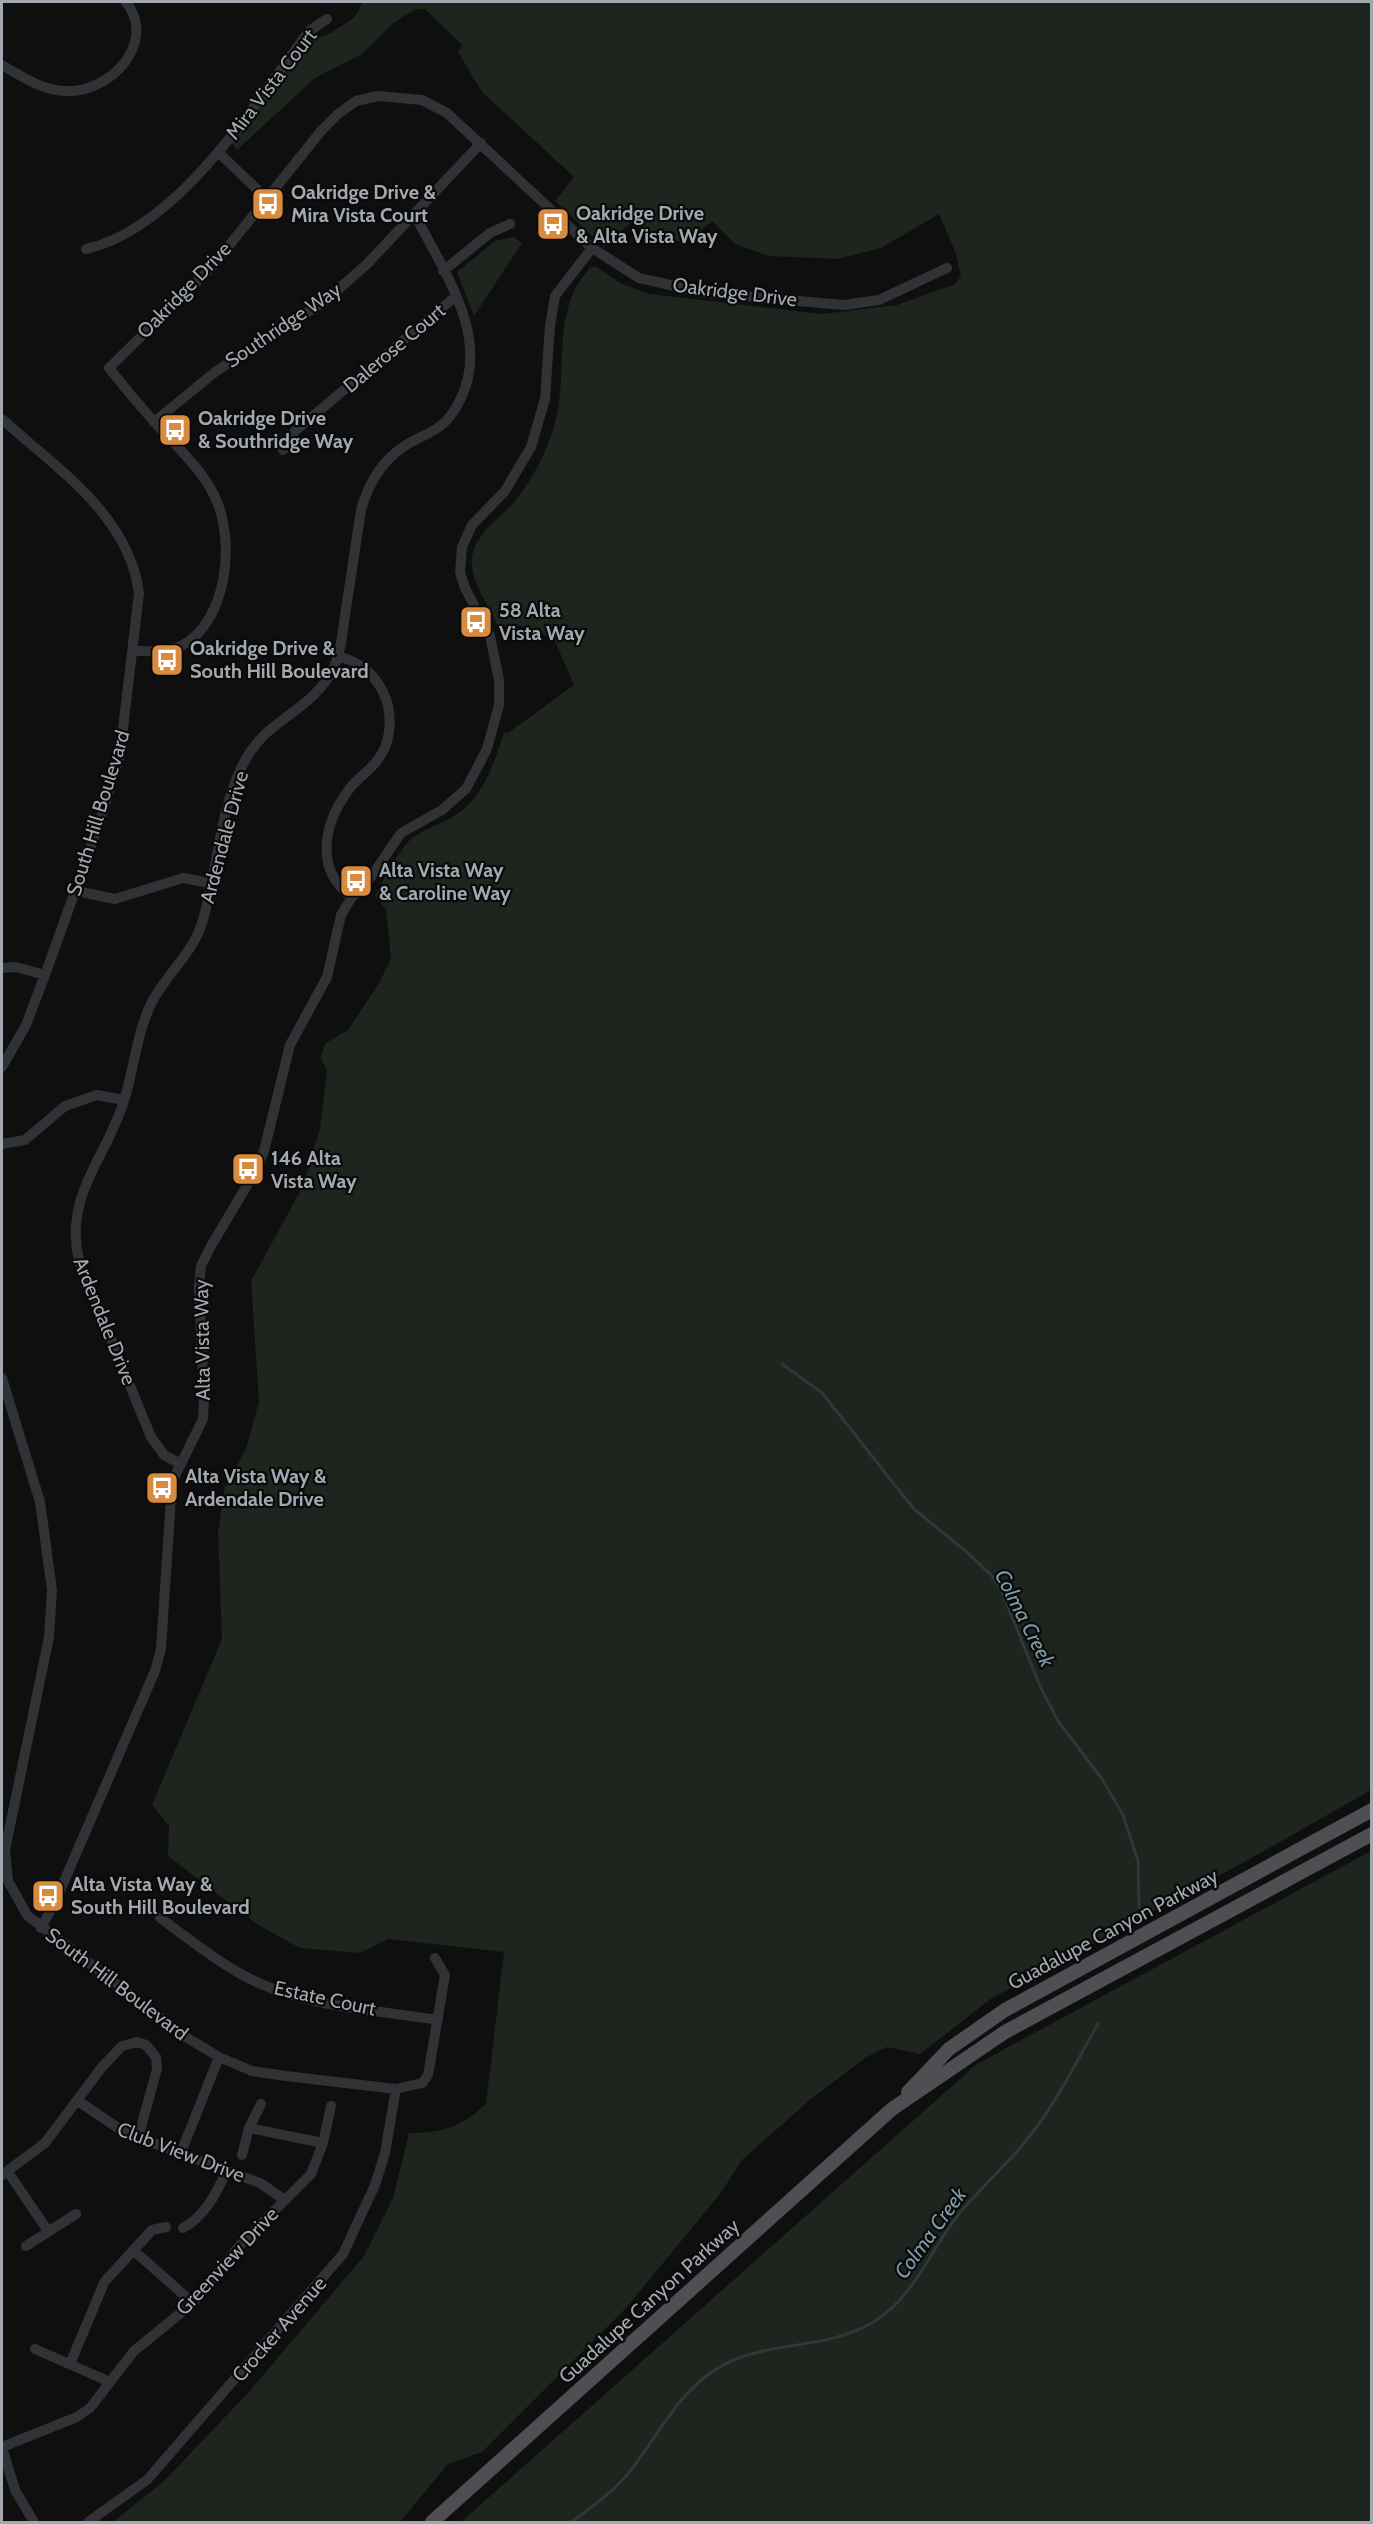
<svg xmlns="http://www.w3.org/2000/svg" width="1373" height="2524" viewBox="0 0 1373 2524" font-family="Cabin,sans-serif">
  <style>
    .green { fill: #1e241e }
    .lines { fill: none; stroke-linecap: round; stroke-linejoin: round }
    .stream { stroke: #2e383b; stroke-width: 3 }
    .minor { stroke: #313235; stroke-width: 10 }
    .major { stroke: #4d4f53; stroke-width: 14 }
    .labels { text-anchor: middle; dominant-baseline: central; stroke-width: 4.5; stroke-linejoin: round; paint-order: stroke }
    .street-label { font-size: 20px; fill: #a2a8af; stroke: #0a0a0b }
    .poi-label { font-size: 20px; font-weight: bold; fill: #a2a8af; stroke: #0a0a0b; text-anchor: start }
    .water-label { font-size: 21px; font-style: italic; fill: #7d9aa7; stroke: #0a0a0b }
  </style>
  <rect width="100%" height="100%" fill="#0f0f10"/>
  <!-- green -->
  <path class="green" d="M363,2H1371V1790L1248,1860L992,1998L920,2054L887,2047L865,2058L811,2099L742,2160L720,2194L625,2309L482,2452L448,2464L400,2522H113L164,2481L248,2393L364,2256L393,2198L409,2133C442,2133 461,2127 486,2104L504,1952L388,1939L360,1953L300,1948L258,1925L168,1856L169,1826L152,1805L222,1639L218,1532L225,1486L246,1449L259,1401L251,1281L303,1186L320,1129L327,1069L320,1058L326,1043L348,1030L379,983L391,959L386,910L375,895C385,878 395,856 409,841C421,830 435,827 449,819C482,802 493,766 504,733H508L574,685L554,639C537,632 516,619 498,628C490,603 466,580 473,552C479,530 503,516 516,500C533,478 546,453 554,427C570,374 549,309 591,267H597L620,283L649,294L822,314L897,305L955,284L961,276L955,251L939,214L881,248L837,259L769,256L735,244L712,221L686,243L652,236L631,222L604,247L555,201L574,177L482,92L458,52L462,45L425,9H416L393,23L362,54L315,78L237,150L230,141L311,41L331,33L355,17Z
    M514,237L522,243L474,316L457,272L495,241Z
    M1371,1851V2522H461L977,2064Z"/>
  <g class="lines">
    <!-- stream -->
    <path class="stream" d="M782,1364L822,1393L914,1509L968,1553L992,1576L1002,1592L1040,1686L1058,1721L1102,1779L1123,1815L1138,1861L1139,1907
      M571,2522C590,2509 610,2494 626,2476C654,2443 673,2400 709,2374C757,2338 820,2353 872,2323C916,2296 929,2251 959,2214C981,2187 1008,2164 1029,2137C1057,2102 1076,2062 1098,2024"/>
    <!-- minor -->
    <path class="minor" d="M2,65C21,76 43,91 66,91C110,93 158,43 126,2
      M218,152L265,197
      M86,249C178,229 256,102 309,31L327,19
      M443,271L490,233L510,224
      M2,419C56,468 129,515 139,593L120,754L99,824L45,975L26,1025L2,1067
      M154,422L215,372L325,301L367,264L481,143
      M283,450L295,431L455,297
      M133,651C149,651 168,653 183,645C228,620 236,538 214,495C201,468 176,446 156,424C140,406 124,387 109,368L211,268L321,131L338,114L356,101L378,96L422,100L447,113L592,248L639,278L706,293L844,305L879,300L947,268
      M338,656C359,662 373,672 383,692C393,712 392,740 379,758C371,770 359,777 350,788C324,822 313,869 352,897
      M76,891L115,899L183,878L209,883
      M2,968L16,967L45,975
      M2,1144L25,1140L65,1106L97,1095L124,1100
      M2,1378L40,1502L52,1590L49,1637L5,1850L8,1881L27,1915L184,2036L219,2057L252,2071L286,2076L396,2089L422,2083L428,2075L445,1975L435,1958
      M179,1463L164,1455L151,1437L79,1261C64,1196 104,1161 123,1104C134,1071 136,1035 151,1004C165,975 192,955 202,923C218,871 219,805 247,757C269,718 314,710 334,667C342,649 343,628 346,609C351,576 356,543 361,510C368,485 381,462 403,447C414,439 428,435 439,427C449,420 456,409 461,398C491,336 442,269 415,215
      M160,1918C195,1943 230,1973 271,1988C323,2008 383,2011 438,2020
      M41,1928L56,1900L155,1671L161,1649L172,1482L203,1419L204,1400L199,1286L201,1266L211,1246L255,1172L264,1151L290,1045L327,977L341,915L352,897L371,877L401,833L442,810L466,789L487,749L499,705V680L490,636L465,588L460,572L462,547L472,525L505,491L531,447L545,399L550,326L555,296L592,248
      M78,2101L124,2132L260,2183L285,2200
      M249,2128L323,2143
      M180,2155L219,2057
      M242,2155L249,2128L261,2104
      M8,2172L48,2231
      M2,2175L45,2143L102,2067L122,2046L137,2042L146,2045L156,2057L157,2069L138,2138
      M183,2228C203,2218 218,2192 226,2171
      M26,2246L76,2214
      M133,2250L193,2303
      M107,2279L152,2230L166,2227
      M35,2349L110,2382
      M70,2364L104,2283
      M2,2447L77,2417L90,2408L134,2351L193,2303L241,2244L311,2174L323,2143L331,2106
      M2,2447L15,2490L34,2522
      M88,2522L147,2480L343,2254L375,2185L385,2153L396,2089"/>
    <!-- major -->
    <path class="major" d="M908,2092L949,2049L1005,2010L1372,1810
      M432,2522L892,2109L1005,2032L1372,1834"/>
  </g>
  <!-- icons -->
  <defs>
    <g id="bus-square" transform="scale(1.725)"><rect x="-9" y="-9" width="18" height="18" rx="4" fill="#d88b3f" stroke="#0a0a0b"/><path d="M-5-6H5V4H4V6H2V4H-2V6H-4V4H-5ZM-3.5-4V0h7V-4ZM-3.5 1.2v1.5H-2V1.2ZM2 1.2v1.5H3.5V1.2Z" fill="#fff"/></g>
  </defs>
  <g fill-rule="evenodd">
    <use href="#bus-square" x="268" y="204"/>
    <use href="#bus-square" x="553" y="224"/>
    <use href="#bus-square" x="175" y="430"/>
    <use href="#bus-square" x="476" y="622"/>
    <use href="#bus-square" x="167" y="660"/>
    <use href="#bus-square" x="356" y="881"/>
    <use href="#bus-square" x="248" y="1169"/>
    <use href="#bus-square" x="162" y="1488"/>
    <use href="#bus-square" x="48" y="1896"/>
  </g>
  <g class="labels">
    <!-- street labels -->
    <g class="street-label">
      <text transform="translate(271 84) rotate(-52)">Mira Vista Court</text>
      <text transform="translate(184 290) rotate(-46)">Oakridge Drive</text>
      <text transform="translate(735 292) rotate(7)">Oakridge Drive</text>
      <text transform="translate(283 325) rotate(-34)">Southridge Way</text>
      <text transform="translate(394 348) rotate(-40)">Dalerose Court</text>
      <text transform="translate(98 813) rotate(-73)">South Hill Boulevard</text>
      <text transform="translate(224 837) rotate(-75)">Ardendale Drive</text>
      <text transform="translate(105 1321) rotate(68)">Ardendale Drive</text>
      <text transform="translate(202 1340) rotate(-91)">Alta Vista Way</text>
      <text transform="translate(1113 1929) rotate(-28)">Guadalupe Canyon Parkway</text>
      <text transform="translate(117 1984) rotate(37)">South Hill Boulevard</text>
      <text transform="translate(325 1998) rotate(12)">Estate Court</text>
      <text transform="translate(181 2152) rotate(21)">Club View Drive</text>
      <text transform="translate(227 2261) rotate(-47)">Greenview Drive</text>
      <text transform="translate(649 2301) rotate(-42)">Guadalupe Canyon Parkway</text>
      <text transform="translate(279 2329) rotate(-49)">Crocker Avenue</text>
    </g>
    <!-- poi labels -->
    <g class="poi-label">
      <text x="291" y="192">Oakridge Drive &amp;<tspan x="291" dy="23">Mira Vista Court</tspan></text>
      <text x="576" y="213">Oakridge Drive<tspan x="576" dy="23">&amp; Alta Vista Way</tspan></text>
      <text x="198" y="418">Oakridge Drive<tspan x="198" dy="23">&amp; Southridge Way</tspan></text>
      <text x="499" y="610">58 Alta<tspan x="499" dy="23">Vista Way</tspan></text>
      <text x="190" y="648">Oakridge Drive &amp;<tspan x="190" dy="23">South Hill Boulevard</tspan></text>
      <text x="379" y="870">Alta Vista Way<tspan x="379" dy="23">&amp; Caroline Way</tspan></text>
      <text x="271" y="1158">146 Alta<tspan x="271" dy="23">Vista Way</tspan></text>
      <text x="185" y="1476">Alta Vista Way &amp;<tspan x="185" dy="23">Ardendale Drive</tspan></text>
      <text x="71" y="1884">Alta Vista Way &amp;<tspan x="71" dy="23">South Hill Boulevard</tspan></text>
    </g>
    <!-- water labels -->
    <g class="water-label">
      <text transform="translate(1025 1618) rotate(63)">Colma Creek</text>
      <text transform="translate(930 2233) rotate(-54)">Colma Creek</text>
    </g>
  </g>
  <!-- border -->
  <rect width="1373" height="2524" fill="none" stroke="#a2a8af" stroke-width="6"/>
</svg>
